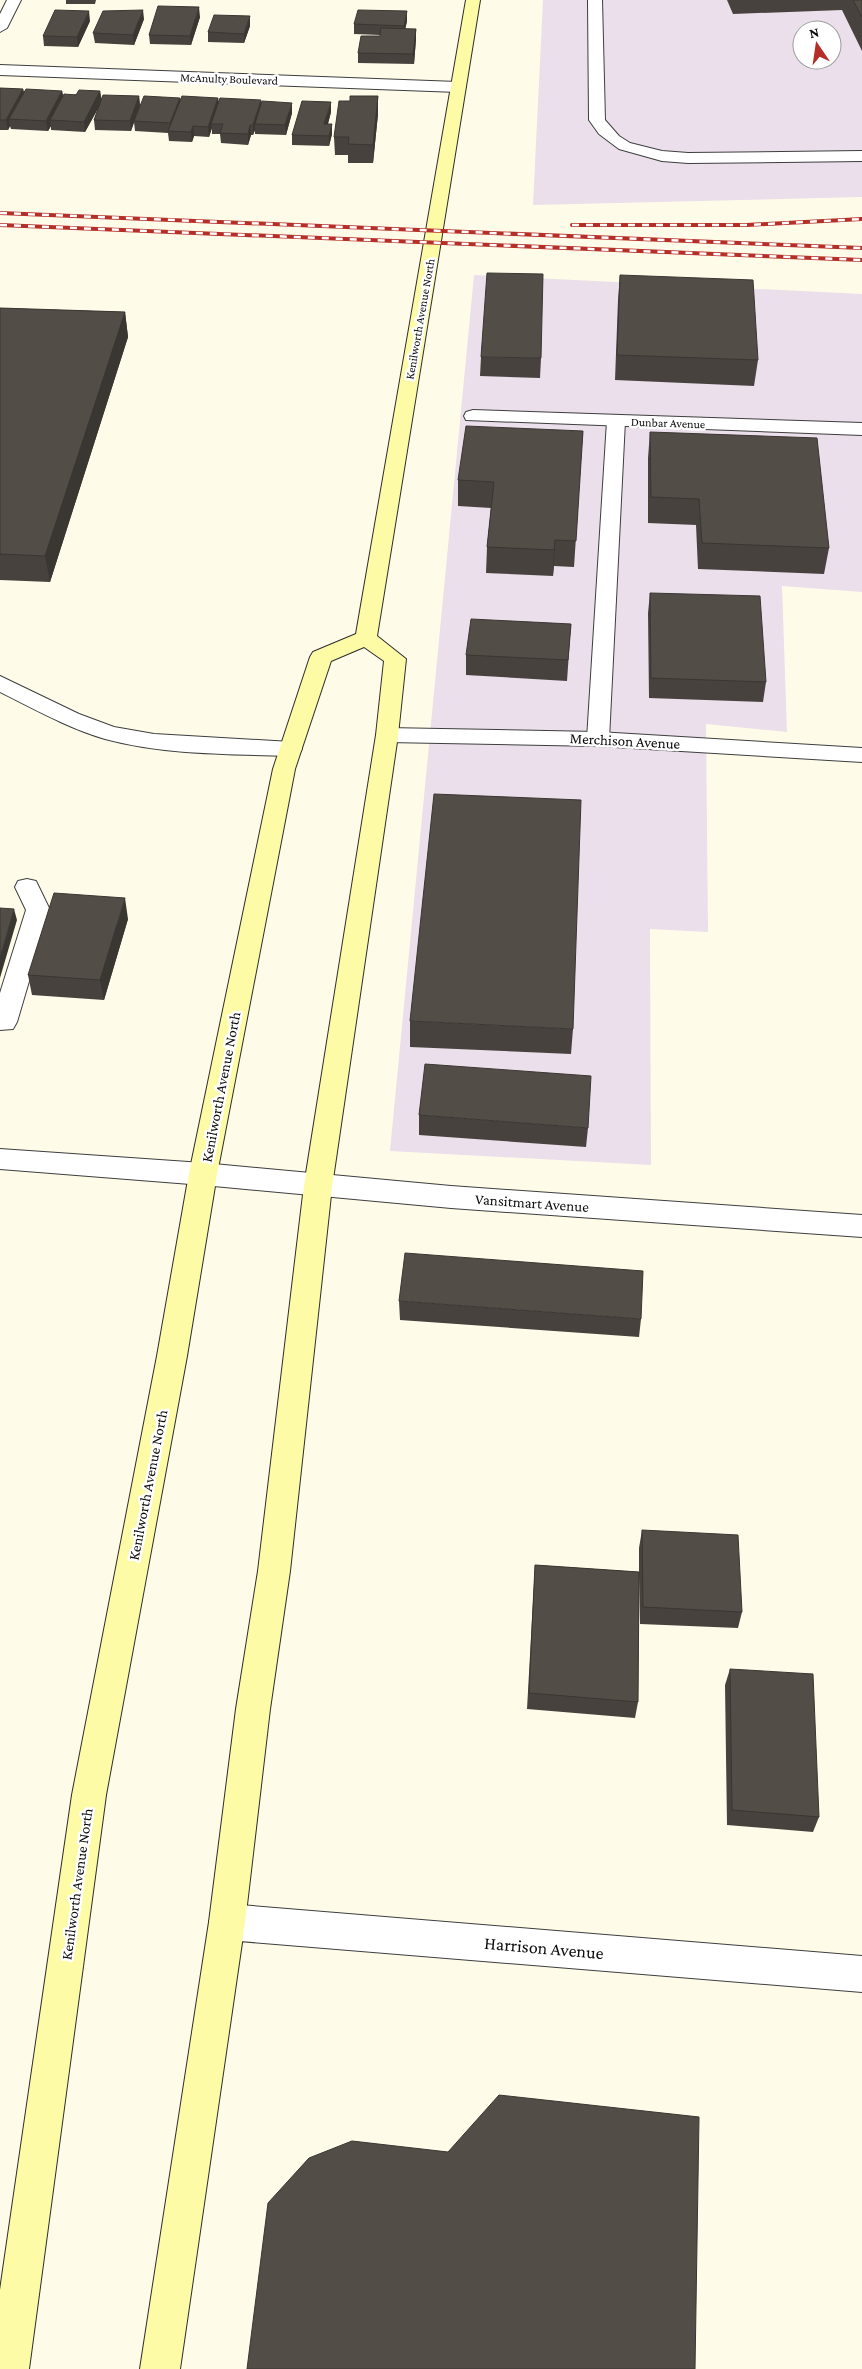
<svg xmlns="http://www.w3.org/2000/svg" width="862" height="2369" viewBox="0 0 862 2369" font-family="'Crimson Pro',serif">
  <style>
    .industrial { fill: #eadfea; fill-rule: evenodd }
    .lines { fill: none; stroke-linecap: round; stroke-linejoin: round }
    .service-casing { stroke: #3e3e3e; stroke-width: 2 }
    .minor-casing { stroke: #3e3e3e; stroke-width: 2 }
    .secondary-casing { stroke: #2d2d2d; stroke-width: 2 }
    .service { fill: #fff; fill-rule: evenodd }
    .minor { fill: #fff; fill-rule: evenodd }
    .secondary { fill: #fdfba6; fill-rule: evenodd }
    .rail-casing { stroke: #b62e28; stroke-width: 4 }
    .rail { stroke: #fff; stroke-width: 2.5; stroke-dasharray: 7; stroke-linecap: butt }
    .wall { fill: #47423e }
    .shaded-wall { fill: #3a3632 }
    .building { fill: #534d48; stroke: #3a3632 }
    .labels { text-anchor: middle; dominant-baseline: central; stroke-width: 5; stroke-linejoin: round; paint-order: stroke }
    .far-street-label { font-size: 12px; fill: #0b0b0b; stroke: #fff }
    .street-label { font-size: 15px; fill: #0b0b0b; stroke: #fff }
    .near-street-label { font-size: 18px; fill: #0b0b0b; stroke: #fff }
  </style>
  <rect width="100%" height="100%" fill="#fefce9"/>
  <!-- industrial -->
  <path class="industrial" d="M543,0H862V197L533,205ZM802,30H832V60H802Z
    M474,275L862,294V592L782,586L787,732L706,724L708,932L650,929L651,1165L390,1151Z"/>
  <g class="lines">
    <!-- service casing -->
    <g class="service-casing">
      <path id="service" d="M588,0H602L605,120L619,136L630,143L662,151L688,153L862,151V161L688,163L662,161L619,149L599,134L589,120Z
        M616,415L623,417L625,421L609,739L606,744L598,746L590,744L587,739L607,421L609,417Z
        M0,676L79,714L114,727L154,734L291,742L299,744L302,749L299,754L291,756C230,754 164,755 105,739C68,728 34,709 0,692Z
        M27,879L36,881L50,910L17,1022L13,1029L0,1030V993L26,910L15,887L18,881Z
        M0,1149L203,1163L213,1167L217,1174L213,1181L203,1185L0,1169Z"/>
    </g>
    <!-- minor casing -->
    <g class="minor-casing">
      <path id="minor" d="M7,0H21L7,28L0,32V14Z
        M0,65L458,82L466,87L458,92L0,75Z
        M473,410L862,423V435L466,420L464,416L466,412Z
        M387,728L598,732L862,748V762L598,746L387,742L379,740L376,735L379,730Z
        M203,1163L451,1186L862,1215V1237L451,1208L203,1185L193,1181L189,1174L193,1167Z
        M227,1904L862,1956V1992L227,1940L214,1935L209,1922L214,1909Z"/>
    </g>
    <!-- secondary casing -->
    <g class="secondary-casing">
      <path id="secondary" d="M466,0H480L377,636L406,659L398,735L332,1186L290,1571L270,1709L245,1922L180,2369H140L209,1922L236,1709L258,1571L304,1186L376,735L384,661L364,647L331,661L295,769L217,1174L187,1356L106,1795L29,2369H0V2290L72,1795L157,1356L189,1174L273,769L310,657L313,652L356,634Z"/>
    </g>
    <!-- service -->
    <use href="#service" class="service"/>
    <!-- minor -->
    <use href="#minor" class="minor"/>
    <!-- secondary -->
    <use href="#secondary" class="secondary"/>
    <!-- rail casing -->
    <g class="rail-casing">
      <path id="rail" d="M0,213L862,248
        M0,225L862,260
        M572,225H747L862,219"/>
    </g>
    <!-- rail -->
    <use href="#rail" class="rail"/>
  </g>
  <!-- wall -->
  <path class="wall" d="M66,0H96L95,4H66Z
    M727,0H862V51L842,10L733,14Z
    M200,17L191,45L150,44L149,35Z
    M144,19L134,45L95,43L93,33Z
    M90,21L78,47L44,46L43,36Z
    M407,21L405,29H416V39L414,64L358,63V53L380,36V35L354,34V24Z
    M250,26L244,43L208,42V32Z
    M0,88L23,89L24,92L62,91L63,96L100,91L101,100L139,96L140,106L180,98V101L218,98L219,103H261L292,113L286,135L255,134V130L253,135H251L248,145L221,143L220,134H212V128L209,137L194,136L192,142L169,141L168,133L135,131L134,122L131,131L95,130L94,120L99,107L85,132L51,130V126L48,131L11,129L10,126L8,130H0Z
    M378,96V114L373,163H348V155H335L334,137L350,101Z
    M331,112L328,124L332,134L329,146L292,145V135Z
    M620,275L758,360L754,386L615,380L618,300Z
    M0,308L125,312L128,337L50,582L0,580Z
    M481,357L541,358L540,378L480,376Z
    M583,431L574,567L554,566L553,576L486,573L487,547L491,508L458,506V480Z
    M650,432L829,548L824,574L698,569L696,525L648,523V458Z
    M650,593L766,682L763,702L649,698L648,613Z
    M571,624L567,681L466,675V655Z
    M128,919L104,1000L32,995L28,975Z
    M410,1021L573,1029L571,1054L410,1047Z
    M419,1115L588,1128L586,1147L419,1135Z
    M399,1301L641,1319L639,1337L400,1320Z
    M642,1530L742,1612L738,1628L640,1624L639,1575L638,1702L635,1718L527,1709L535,1565L639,1572V1548Z
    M730,1669L819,1817L813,1832L727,1825L725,1685Z"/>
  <!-- shaded-wall -->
  <path class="shaded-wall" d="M199,7L200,17L191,45L190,36Z
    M143,10L144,19L134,45L133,35Z
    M89,11L90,21L78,47L77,37Z
    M407,11V21L404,35V26Z
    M250,16V26L244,43V34Z
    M416,29V39L414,64L413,54Z
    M23,89L25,99L9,119L10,126L8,130L6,120Z
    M62,91L64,101L50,120L51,126L48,131L46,121Z
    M100,91L102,101L85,132L84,122Z
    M139,96L140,106L131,131L130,121Z
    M378,96V114L373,163V145Z
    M180,98L181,108L171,131L170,123Z
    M218,98L219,108L211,124L212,128L209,137L208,127Z
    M261,100L262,110L255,124V130L253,135V125Z
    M331,102V112L325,134L324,124Z
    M292,103V113L286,135L285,125Z
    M332,124V134L329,146V136Z
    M250,125L251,135L248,145V134Z
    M193,126L194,136L192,142L191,132Z
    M125,312L128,337L50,582L45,556Z
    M555,540L554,566L553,576L554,550Z
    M125,898L128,919L104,1000L100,980Z
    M14,909L17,920L0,978V958Z"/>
  <!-- building -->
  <path class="building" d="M853,0H862V17Z
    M158,6L199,7L190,36L149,35Z
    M55,10L89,11L77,37L43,36Z
    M143,10L133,35L93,33L103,11Z
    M358,10L407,11L404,26L354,24Z
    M214,15L250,16L244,34L208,32Z
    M381,28L416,29L413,54L358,53L361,36H380Z
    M0,88L23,89L6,120H0Z
    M26,89L62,91L46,121L9,119Z
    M79,90L100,91L84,122L50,120L64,94L76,95Z
    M103,95L139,96L130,121L94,120Z
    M144,96L180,98L170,123L134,121Z
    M182,96L218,98L208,127L193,126L191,132L168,131Z
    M350,96H378L373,145L348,144L349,137H334L339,101H350Z
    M220,98L261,100L253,125H250L248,134L220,133L223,124H211Z
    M262,101L292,103L285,125L255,124Z
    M302,101L331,102L324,124H332L329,136L292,135Z
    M487,273L543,274L541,358L481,357Z
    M620,275L753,280L758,360L617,355Z
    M0,308L125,312L45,556L0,554Z
    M466,426L583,431L576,541L555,540L554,550L487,547L494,482L458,480Z
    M650,432L817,438L829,548L702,543L699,499L651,497Z
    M650,593L760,596L766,682L651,678Z
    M471,619L571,624L568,660L466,655Z
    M434,794L581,800L573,1029L410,1021Z
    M54,893L125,898L100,980L28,975Z
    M0,908L14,909L0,958Z
    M425,1064L591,1076L588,1128L419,1115Z
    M405,1253L643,1271L641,1319L399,1301Z
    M642,1530L738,1535L742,1612L643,1607Z
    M535,1565L639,1572L638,1702L529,1693Z
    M730,1669L813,1674L819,1817L732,1810Z
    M499,2095L699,2117L695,2369H247L268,2203L309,2158L352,2141L448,2152Z"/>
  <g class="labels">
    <!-- far-street labels -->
    <g class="far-street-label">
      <text transform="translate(229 79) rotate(2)">McAnulty Boulevard</text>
      <text transform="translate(420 319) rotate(-80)">Kenilworth Avenue North</text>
      <text transform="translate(668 423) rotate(2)">Dunbar Avenue</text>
    </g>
    <!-- street labels -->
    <g class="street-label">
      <text transform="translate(625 741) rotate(3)">Merchison Avenue</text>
      <text transform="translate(221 1087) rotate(-79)">Kenilworth Avenue North</text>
      <text transform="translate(532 1203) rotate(4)">Vansitmart Avenue</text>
      <text transform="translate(148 1485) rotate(-79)">Kenilworth Avenue North</text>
      <text transform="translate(77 1884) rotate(-82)">Kenilworth Avenue North</text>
    </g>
    <!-- near-street labels -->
    <g class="near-street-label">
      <text transform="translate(544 1948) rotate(5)">Harrison Avenue</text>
    </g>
  </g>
  <!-- north arrow -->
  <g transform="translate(817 45) rotate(347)"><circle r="24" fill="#ffffff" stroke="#9d9d9d"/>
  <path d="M0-4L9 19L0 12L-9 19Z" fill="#b62e28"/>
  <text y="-8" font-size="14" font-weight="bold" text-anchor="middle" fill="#0b0b0b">N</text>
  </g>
</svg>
